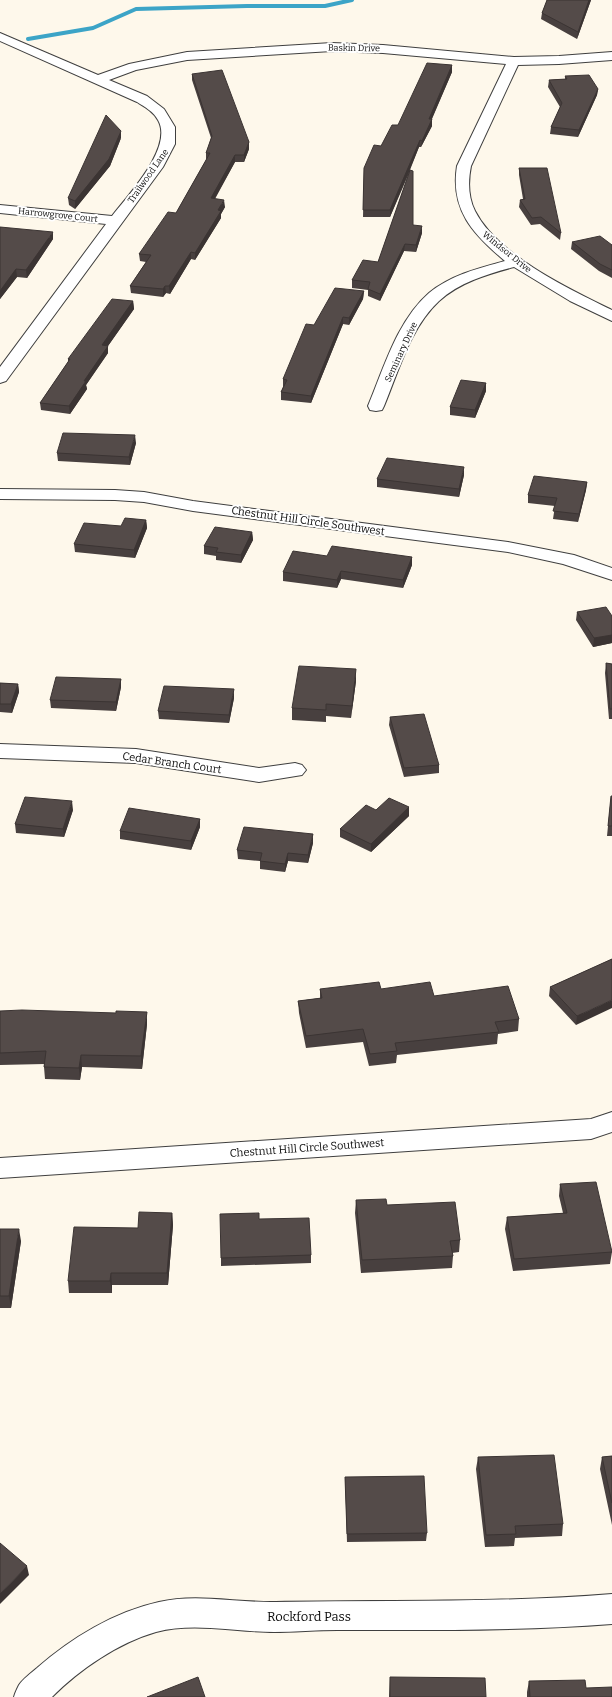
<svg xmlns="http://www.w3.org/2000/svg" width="612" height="1697" viewBox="0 0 612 1697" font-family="Bitter,serif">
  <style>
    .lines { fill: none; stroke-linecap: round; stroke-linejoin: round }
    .stream { stroke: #3ca4c7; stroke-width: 4 }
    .street-casing { stroke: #3f3f3f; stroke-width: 2 }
    .street { fill: #fff; fill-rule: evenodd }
    .wall { fill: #48403f }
    .shaded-wall { fill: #3b3433 }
    .building { fill: #544b49; stroke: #3b3433 }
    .labels { text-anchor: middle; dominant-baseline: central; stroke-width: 4; stroke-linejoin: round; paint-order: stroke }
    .far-street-label { font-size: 9px; fill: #0c0c0c; stroke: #fff }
    .street-label { font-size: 11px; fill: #0c0c0c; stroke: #fff }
    .near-street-label { font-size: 13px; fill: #0c0c0c; stroke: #fff }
  </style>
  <rect width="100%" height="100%" fill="#fef8eb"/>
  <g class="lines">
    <!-- stream -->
    <path class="stream" d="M28,39L93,28L136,9L247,6H325L352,0"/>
    <!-- street casing -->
    <g class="street-casing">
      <path id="street" d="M0,33L98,75L129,64L187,52L332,43L383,45L514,57L559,56L612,52V60L559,64L518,65L471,166C468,181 468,197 475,211C497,255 569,289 612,310V321L570,301L514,267C488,274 460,282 439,301C410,328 399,370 384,406L382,410L376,411L370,410L368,406C384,368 397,321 429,293C451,275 479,268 505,261C473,234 450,210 457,166L506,64L383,53L332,51L187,60L136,70L109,80L147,96L164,109L175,127V144L163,167L6,381L0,383V367L106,224L0,213V205L112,216C128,195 174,147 158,120C154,112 145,107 137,102L0,41Z
        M0,489L115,490L144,492L193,501L508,542L574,555L612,568V580L563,564L508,552L193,511L144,502L115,500L0,499Z
        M0,744L136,749L259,768L295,763L302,765L306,770L302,775L259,782L136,763L0,758Z
        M612,1112V1132L591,1139L0,1178V1158L591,1119Z
        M612,1594V1624C520,1631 429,1630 337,1630C316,1630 295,1632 274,1632C235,1632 194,1622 156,1632C118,1643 80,1669 52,1697H14C15,1693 17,1689 19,1685C23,1679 31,1673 37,1668C71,1638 114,1612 159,1602C197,1593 237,1603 276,1602C388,1600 500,1603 612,1594Z"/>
    </g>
    <!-- street -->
    <use href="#street" class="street"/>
  </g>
  <!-- wall -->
  <path class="wall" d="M547,0H591L577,39L541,19L542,13Z
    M452,65V72L432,119V126L421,147H419L410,170L413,225L422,233L416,252L404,251L380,301L368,296V290L352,288V280L378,262L410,171L390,217H363L364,168L381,146L398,125Z
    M192,74L249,142V149L244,162H235L215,199L225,207L221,214V218L195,260L191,259L170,294L166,293L163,297L131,293L130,286L146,262L140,261L139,254L176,213L206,160V153L211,138L192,80Z
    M565,76L598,89L597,95L578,137L550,134L551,127L560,107L548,87L549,80L565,79Z
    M121,138L110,166L75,209L69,205L68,198Z
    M519,168L561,233L560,240L540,224L531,225L519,207L520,200L523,199L519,175Z
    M0,227L53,239L27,278L17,277L0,299Z
    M572,242L612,245V278L599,271L571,249Z
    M364,291L363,299L349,325L343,324L311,403L281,400V392L283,387V379L314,325Z
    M133,301L134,309L108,346V353L86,385L87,389L70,414L41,410L40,403L68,362V359Z
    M486,383V391L475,418L450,415V407Z
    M136,443L130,465L58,461L57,453Z
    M464,475L459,497L377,487V479Z
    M587,482L586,490L578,522L553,519L555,506L528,503V495Z
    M146,520L147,528L135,558L75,552L74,544L121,526Z
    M252,532L253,540L241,563L216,560V556L204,554V546Z
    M327,556L412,557V565L403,588L341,579L337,588L283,581V572Z
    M577,612L612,616V643L593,647L576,620Z
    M606,663L612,664V719H609L605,673Z
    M121,679V687L116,711L51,708L50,700Z
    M356,681L351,718L326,716V722L292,720V708Z
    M0,683L18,684L19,692L12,713L0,712Z
    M234,698L229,723L159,719L158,711Z
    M390,717L439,765V773L404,777L389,725Z
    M611,796H612V836H607Z
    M409,807V816L371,852L340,837V829L376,810Z
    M73,810L64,837L16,833L15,824Z
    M200,819V827L191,850L120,839V831Z
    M313,843L308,863L288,861L285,872L260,869V861L238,859L237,850Z
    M612,959L576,1025L549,996L550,987Z
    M320,989H381L434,996L519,1019L518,1031L498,1034L497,1044L397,1055L396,1063L369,1066L363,1042L306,1048L299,1013L298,1001L320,998Z
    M0,1011L147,1024L142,1069L82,1067L80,1080L45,1079L44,1067V1064L0,1065Z
    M560,1184L612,1252L610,1264L513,1271L505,1229L507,1217L563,1213L559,1196Z
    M356,1200L387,1205L460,1240L459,1252L452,1253L453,1256L452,1268L361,1273L355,1213Z
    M172,1213L173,1225L168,1285H112V1293H69L68,1281L138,1228Z
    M259,1219L311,1255V1263L221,1266V1258Z
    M0,1229L21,1241L11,1308H0Z
    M612,1456V1525L600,1469L602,1457Z
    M478,1457L563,1524L562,1536L515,1538L514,1546L485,1547L476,1469Z
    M345,1477L427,1533L426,1541L347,1542Z
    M390,1677L486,1697H389Z
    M529,1681L586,1688L612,1697H527V1692Z"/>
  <!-- shaded-wall -->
  <path class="shaded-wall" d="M589,0H591L577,39L578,32Z
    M452,65V72L429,125V119Z
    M598,89L597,95L578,137L579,130Z
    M432,119V126L421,147L422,141Z
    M121,131V138L110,166L75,209V201Z
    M420,140L419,147L390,217V210Z
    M249,142V149L244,162V155Z
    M235,155V162L211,205V198Z
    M224,200L225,207L221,214V218L195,260V253Z
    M422,226V233L416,252V245Z
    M53,232V239L27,278L26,270Z
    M405,244L404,251L380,301V294Z
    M191,252V259L170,294L169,286Z
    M16,269L17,277L0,299V291Z
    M165,286L166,293L163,297V289Z
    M364,291L363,299L349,325V318Z
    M133,301L134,309L103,353L102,345Z
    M343,317V324L311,403V396Z
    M108,346V353L86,385L87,389L70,414L69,406L84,381Z
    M486,383V391L475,418V410Z
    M135,435L136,443L130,465L129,457Z
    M464,467V475L459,497V489Z
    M587,482L586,490L578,522L579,514Z
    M146,520L147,528L135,558L134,550Z
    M252,532L253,540L241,563V555Z
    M412,557V565L403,588V580Z
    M341,571V579L337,588V580Z
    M612,635V643L593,647L594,638Z
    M356,669V681L351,718L352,706Z
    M121,679V687L116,711V702Z
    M18,684L19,692L12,713L11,704Z
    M234,689V698L229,723V715Z
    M72,801L73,810L64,837L63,829Z
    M409,807V816L371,852V844Z
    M200,819V827L191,850V841Z
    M313,834V843L308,863V855Z
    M288,853V861L285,872V864Z
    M612,1000V1008L576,1025L577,1016Z
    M147,1012V1024L142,1069L141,1056Z
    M81,1055L82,1067L80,1080L79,1068Z
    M172,1213L173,1225L168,1285L167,1273Z
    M19,1229L21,1241L11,1308L9,1296Z
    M111,1273L112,1285V1293L110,1281Z
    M27,1566L29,1575L0,1604V1594Z"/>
  <!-- building -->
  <path class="building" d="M547,0H589L578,32L542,13Z
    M427,63L452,65L429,119H432L422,141L420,140L390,210H363L364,168L374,145L381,146L392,125H398Z
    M222,70L249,142L244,155H235L211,198L224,200L218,210L221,211L195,253L191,252L169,286H165L163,289L130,286L151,255L139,254L168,212L176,213L210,153H206L212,136L192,74Z
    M589,75L598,89L579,130L551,127L562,103L549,80L567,79L565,76Z
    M106,115L121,131L109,159L75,201L68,198Z
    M519,168H547L561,233L541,217L532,218L520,200L525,199Z
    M410,170L413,171V225L422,226L416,245L405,244L380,294L368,289L370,282L352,280L363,260L378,262Z
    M0,227L53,232L26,270L16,269L0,291Z
    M600,236L612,245V270L600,264L572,242Z
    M335,288L364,291L349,318L343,317L311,396L281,392L287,380L283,379L306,324L314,325Z
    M112,299L133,301L102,345L108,346L84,381H86L69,406L40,403L70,359H68Z
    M461,380L486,383L475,410L450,407Z
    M63,433L135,435L129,457L57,453Z
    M387,458L464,467L459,489L377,479Z
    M534,476L587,482L579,514L553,511L557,498L528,495Z
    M125,518L146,520L134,550L74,544L84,523L121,526Z
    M215,527L252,532L241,555L216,552L218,548L204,546Z
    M332,546L412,557L403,580L341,571L337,580L283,572L293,551L327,556Z
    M606,607L612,616V635L594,638L577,612Z
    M606,663L612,664V709H610Z
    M299,666L356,669L352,706L326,704V710L292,708Z
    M56,677L121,679L116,702L50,700Z
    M0,683L18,684L11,704H0Z
    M164,686L234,689L229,715L158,711Z
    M424,714L439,765L404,768L390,717Z
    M611,796H612V826H608Z
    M25,797L72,801L63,829L15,824Z
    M389,798L409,807L371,844L340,829L366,805L376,810Z
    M129,808L200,819L191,841L120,831Z
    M244,827L313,834L308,855L288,853L285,864L260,861L262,853L237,850Z
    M612,959V1000L577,1016L550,987Z
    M379,982L381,989L430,982L434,996L508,986L519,1019L495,1022L499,1032L395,1043L397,1051L370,1054L363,1029L306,1036L298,1001L322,998L320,989Z
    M22,1010L116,1013V1011L147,1012L141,1056L81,1055L79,1068L44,1067L46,1051L0,1053V1011Z
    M596,1182L612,1252L514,1259L507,1217L567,1213L560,1184Z
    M386,1199L387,1205L455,1202L460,1240L450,1241L453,1256L362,1260L356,1200Z
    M139,1212L172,1213L167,1273H111L110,1281H68L74,1227L138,1228Z
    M259,1213V1219L309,1218L311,1255L221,1258L220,1214Z
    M0,1229H19L9,1296H0Z
    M554,1455L563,1524L515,1526L516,1534L486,1535L478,1457Z
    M612,1456V1503L602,1457Z
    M424,1476L427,1533L347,1534L345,1477Z
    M0,1543L27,1566L0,1594Z
    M198,1677L205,1697H147Z
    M390,1677L485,1678L486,1697H390Z
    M585,1680L586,1688L612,1687V1697H530L529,1681Z"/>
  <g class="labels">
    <!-- far-street labels -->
    <g class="far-street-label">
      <text transform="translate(354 48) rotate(1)">Baskin Drive</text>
      <text transform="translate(148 176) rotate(-55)">Trailwood Lane</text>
      <text transform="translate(58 215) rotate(6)">Harrowgrove Court</text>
      <text transform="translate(507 252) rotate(39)">Windsor Drive</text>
      <text transform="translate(401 352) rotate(-65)">Seminary Drive</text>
    </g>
    <!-- street labels -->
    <g class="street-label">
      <text transform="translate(308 521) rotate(8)">Chestnut Hill Circle Southwest</text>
      <text transform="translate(172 763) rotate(8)">Cedar Branch Court</text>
      <text transform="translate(307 1148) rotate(-4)">Chestnut Hill Circle Southwest</text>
    </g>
    <!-- near-street labels -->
    <g class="near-street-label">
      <text x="309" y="1616">Rockford Pass</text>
    </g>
  </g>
</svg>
